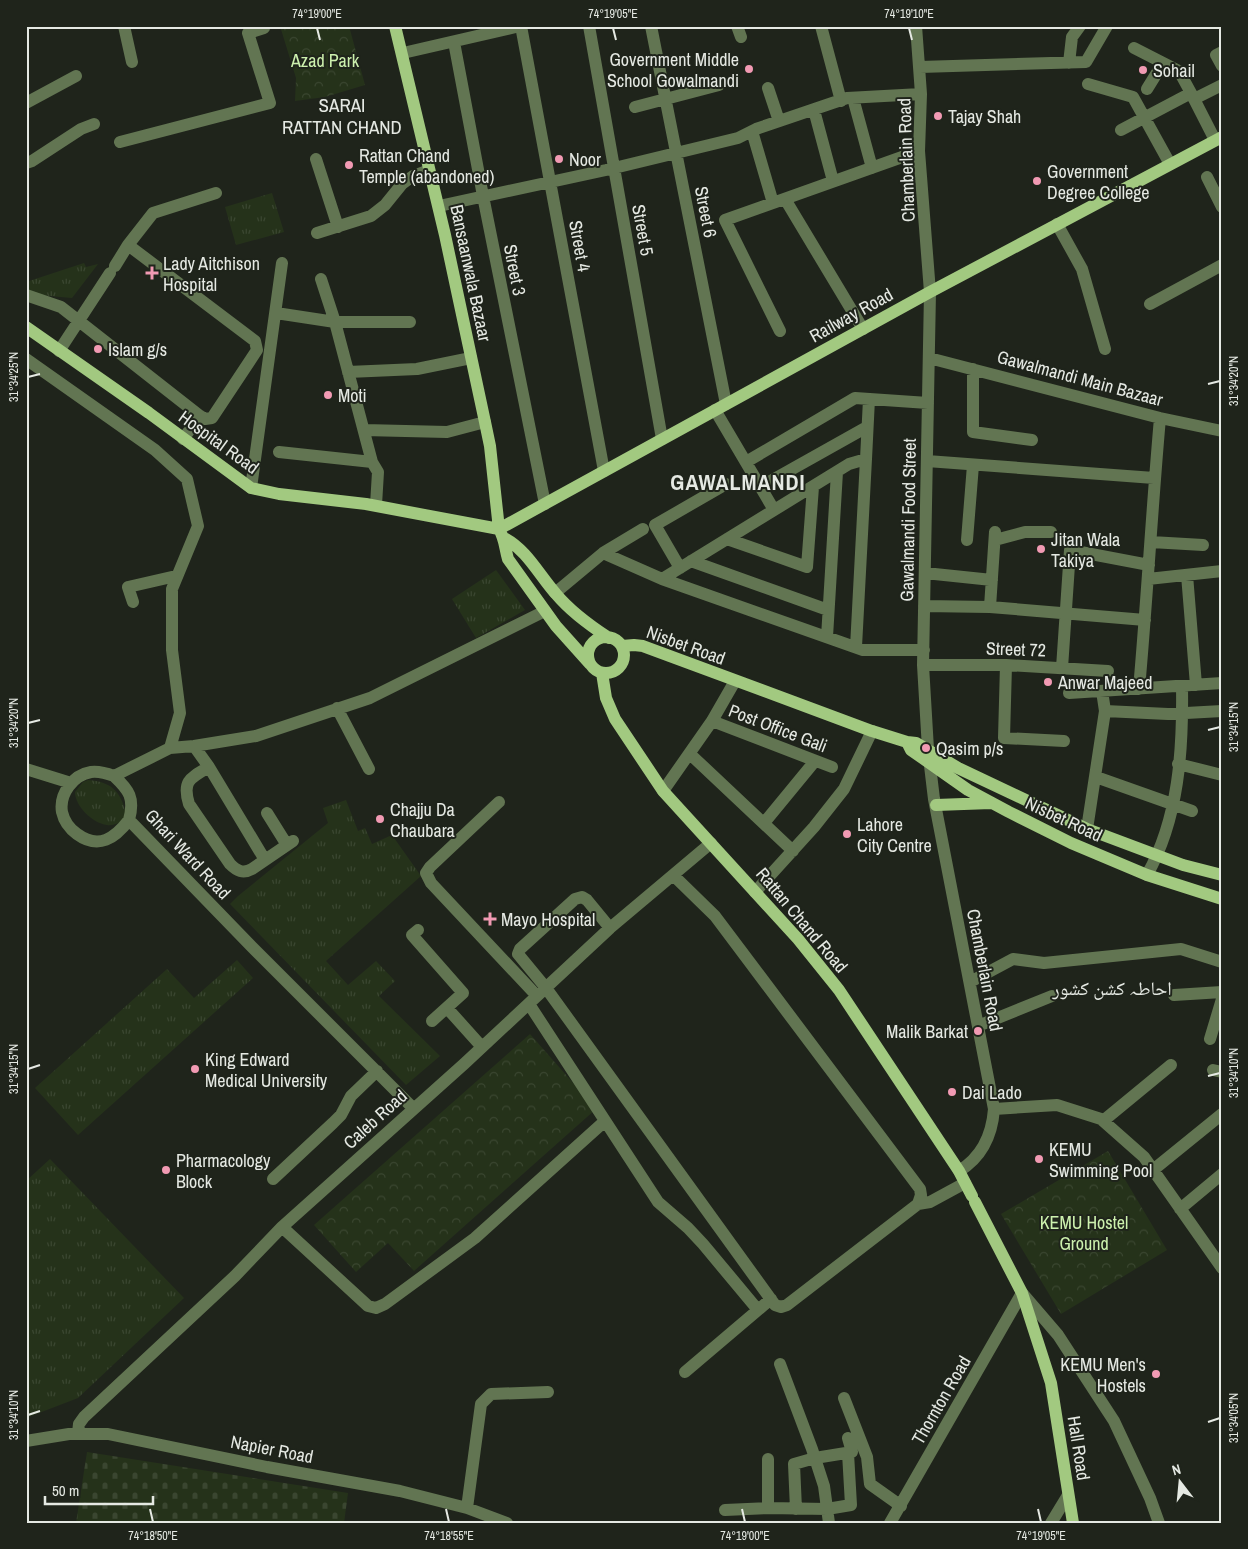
<svg xmlns="http://www.w3.org/2000/svg" width="1248" height="1549" viewBox="0 0 1248 1549" font-family="'Archivo Narrow','Noto Naskh Arabic',sans-serif">
  <style>
    .grass { fill: url(#grass-tufts) }
    .cemetery { fill: url(#cemetery-stones) }
    .park { fill: url(#park-crowns) }
    .lines { fill: none; stroke-linecap: round; stroke-linejoin: round }
    .minor { stroke: #627552; stroke-width: 12 }
    .major { stroke: #a2c980; stroke-width: 12 }
    .ticks { fill: none; stroke: #e5e9e3; stroke-width: 2 }
    .poi-dot { fill: #f19ab3; stroke: #1f241b; stroke-width: 2 }
    .labels { text-anchor: middle; dominant-baseline: central; stroke-width: 4; stroke-linejoin: round; paint-order: stroke }
    .poi-label { font-size: 18px; fill: #e5e9e3; stroke: #1f241b; text-anchor: start }
    .park-label { font-size: 18px; fill: #cdf1ae; stroke: #1f241b }
    .street-label { font-size: 18px; fill: #e5e9e3; stroke: #1f241b }
    .neighbourhood-label { font-size: 19px; fill: #e5e9e3; stroke: #1f241b }
    .district-label { font-size: 22px; font-weight: bold; letter-spacing: 1px; fill: #e5e9e3; stroke: #1f241b }
    .neatline { fill: none; stroke: #e5e9e3; stroke-width: 2 }
    .ticks-label { font-size: 12px; text-anchor: middle; fill: #e5e9e3 }
  </style>
  <defs>
    <pattern id="grass-tufts" width="24" height="20" patternUnits="userSpaceOnUse" patternTransform="scale(1.25)"><rect width="24" height="20" fill="#25321a"/><path d="M3 7l-1-3M5 7V3M7 7l1-3M15 17l-1-3M17 17v-4M19 17l1-3" fill="none" stroke="#3a4630"/></pattern>
    <pattern id="cemetery-stones" width="16" height="16" patternUnits="userSpaceOnUse" patternTransform="scale(1.25)"><rect width="16" height="16" fill="#25321a"/><path d="M2 7V4a2 2 0 0 1 4 0v3zM10 15v-3a2 2 0 0 1 4 0v3z" fill="#3a4630"/></pattern>
    <pattern id="park-crowns" width="20" height="18" patternUnits="userSpaceOnUse" patternTransform="scale(1.25)"><rect width="20" height="18" fill="#25321a"/><path d="M2 6a3 3 0 1 1 6 0M12 15a3 3 0 1 1 6 0" fill="none" stroke="#3a4630"/></pattern>
  </defs>
  <rect width="100%" height="100%" fill="#1f241b"/>
  <!-- grass -->
  <path class="grass" d="M272,193L284,232L236,245L225,207Z
    M84,263L86,267L98,264L72,298L39,295L26,290V282Z
    M496,570L525,610L476,638L452,599Z
    M88,780C111,782 120,790 126,813L123,821C118,823 113,826 107,825C92,823 75,806 75,792L83,782Z
    M346,800L358,831L365,828L372,844L392,835L421,876L326,961L348,985L376,961L395,981L379,996L440,1056L406,1085L230,904L238,896L328,823L323,808Z
    M237,960L253,978L78,1135L35,1088L167,969L194,998Z
    M50,1159L184,1298L78,1398L26,1418V1181Z"/>
  <!-- cemetery -->
  <path class="cemetery" d="M87,1452L348,1493L344,1523H76Z"/>
  <!-- park -->
  <path class="park" d="M280,26H349L365,85L325,97L295,101L296,78Z
    M530,1034L596,1109L414,1271L388,1243L356,1272L314,1225Z
    M1108,1151L1167,1250L1061,1314L1001,1214Z"/>
  <g class="lines">
    <!-- minor -->
    <path class="minor" d="M124,26L132,62
      M521,26L604,471
      M589,26L662,439
      M651,26L726,404
      M737,26L741,37
      M821,26L841,101
      M916,26L921,94L919,151L930,292L923,665L928,749L934,799L994,1109C992,1136 982,1157 959,1171
      M454,42L483,196L545,504
      M1134,48L1179,71L1191,93
      M1222,52L1216,55L1222,66
      M403,53L520,26
      M1069,63L1072,37L1080,26
      M920,67L1086,62L1107,26
      M1088,84L1133,97L1170,164
      M768,88L779,121
      M1147,89L1163,63
      M853,98L872,168
      M1194,99L1222,85
      M26,103L76,76
      M635,107L719,85
      M814,110L833,181
      M1121,130L1191,93L1215,140
      M752,131L773,203
      M120,142L270,103L248,33L264,28L263,26
      M316,159L338,227
      M26,163L32,161L81,129L94,124
      M1207,177L1222,207
      M785,199L863,329
      M439,206L606,170L738,138L756,129L847,98L921,94
      M1057,224L1082,269L1105,349
      M317,233L371,216L385,205L402,184L413,176L429,170
      M115,266L128,245L153,213L216,193
      M321,279L335,322L372,462
      M26,295L61,307L200,416L205,419L212,418L257,350L255,341L128,245
      M1150,304L1222,265
      M276,313L335,322H410
      M780,331L725,220L919,151
      M59,351L110,273
      M929,358L1160,418L1222,431
      M26,359L155,450L187,479L198,526L172,589V650L180,713L170,748
      M973,369V432L1032,440
      M348,372L417,369L471,358
      M715,410L774,510
      M364,430L447,432L485,422
      M183,439L200,416
      M279,452L372,462L378,472L376,505
      M866,459L869,399
      M927,461L1154,478
      M746,462L855,398L928,403
      M760,487L867,427
      M251,488L282,263
      M727,539L807,567L813,487
      M967,540L973,465
      M995,540L1025,532H1051
      M1151,542L1203,545
      M603,553L662,579L863,650H924
      M691,561L828,610
      M680,568L655,525L726,484
      M925,573L992,580
      M1187,575L1196,685
      M662,579L849,464L866,459L856,647
      M1148,579L1222,571
      M555,593L603,553L643,529
      M133,602L128,587L176,576
      M924,606L990,607L1145,620
      M990,607L995,532
      M827,637L837,472
      M923,665H1006L1108,671
      M1006,665L1004,738L1064,741
      M1062,668L1070,550L1149,565
      M1139,689C1147,599 1152,508 1160,418
      M1069,693L1222,683
      M337,708L369,769
      M1105,711L1168,714L1222,711
      M712,721L832,767
      M194,746L209,767L265,860
      M690,754L793,851
      M1178,764L1222,775
      M209,767C190,778 182,781 189,804L230,864C237,871 243,874 252,869L293,841
      M26,769L71,783
      M114,776C106,773 99,771 91,772C73,775 59,794 62,812C64,821 70,829 77,834C99,850 115,838 129,820
      M1096,777L1192,811
      M663,791L712,721L735,681
      M499,802L430,867L426,873L431,883L537,996
      M267,813L287,845
      M764,823L815,761
      M1087,829L1105,711L1102,691
      M1147,875C1179,818 1183,750 1182,686
      M755,892L814,827L844,789L872,731
      M610,928L587,900L582,897L575,899L520,949L518,954L546,988L775,1305L781,1307L787,1305L918,1204L921,1195L920,1189L715,916L673,875
      M418,930L412,935L463,993L432,1021
      M970,982L1013,959L1044,963L1181,949L1222,962
      M1174,995L1222,992
      M529,1004L658,1202L688,1228L703,1244L758,1310L771,1299
      M447,1008L482,1047
      M978,1026L1052,996
      M1210,1039L1222,999
      M1213,1070L1222,1072
      M413,1108L252,947L129,820C135,798 129,790 114,776L170,748L194,746L256,736L370,698L545,611
      M994,1109L1057,1105L1101,1119L1144,1157L1222,1268
      M1103,1121L1171,1065
      M1153,1170L1222,1114
      M273,1179L333,1123L341,1115L351,1096L377,1071
      M918,1204L930,1202L965,1183
      M1180,1209L1222,1174
      M282,1227L368,1306L376,1308L385,1304L475,1238L605,1121
      M780,1364L812,1449L824,1486L829,1523
      M685,1372L758,1310
      M844,1398L867,1457L870,1484L901,1506
      M78,1433L79,1424L84,1417L235,1276L282,1227L464,1064L610,928L711,843
      M26,1441L69,1434H108L267,1467L400,1491L467,1508L507,1523
      M768,1459V1508
      M467,1508L481,1404L491,1394L548,1392
      M796,1509L794,1464L815,1458L852,1452L848,1438
      M725,1510L768,1508L827,1509L851,1505L848,1453
      M890,1523L1022,1293L1058,1335L1114,1421L1150,1498L1159,1523
      M1051,1523L1068,1495"/>
    <!-- major -->
    <path class="major" d="M395,26L445,235L485,422L490,446L499,529L930,292L1222,137
      M26,327L149,413L251,488L279,494L366,504L499,529C505,539 505,549 508,559L556,626L590,664
      M504,538C527,550 539,575 556,594C571,612 589,625 609,638
      M588 655a18 18 0 1 1 36 0a18 18 0 1 1-36 0Z
      M622,646L634,645L643,646L872,731L907,742L916,743L958,768L1087,829L1183,865L1222,875
      M602,673L606,698L615,719L663,791L798,939L839,990L959,1171L972,1196
      M907,742L911,750L968,790L1009,812L1071,843L1147,875L1222,899
      M936,805L991,803
      M975,1202L1022,1293L1051,1383L1073,1523"/>
  </g>
  <!-- ticks -->
  <path class="ticks" d="M317,28L320,40M613,28L616,40M909,28L912,40M28,377L40,374M1208,384L1220,381M28,723L40,720M1208,730L1220,727M28,1069L40,1065M1208,1076L1220,1073M28,1415L40,1411M1208,1422L1220,1418M150,1509L153,1522M446,1509L449,1522M742,1509L745,1522M1038,1509L1041,1522"/>
  <!-- markers -->
  <g class="poi-dot">
    <circle cx="749" cy="69" r="5"/>
    <circle cx="1143" cy="70" r="5"/>
    <circle cx="938" cy="116" r="5"/>
    <circle cx="559" cy="159" r="5"/>
    <circle cx="349" cy="165" r="5"/>
    <circle cx="1037" cy="181" r="5"/>
    <path d="M149.5 265.5h5v5h5v5h-5v5h-5v-5h-5v-5h5z"/>
    <circle cx="98" cy="349" r="5"/>
    <circle cx="328" cy="395" r="5"/>
    <circle cx="1041" cy="549" r="5"/>
    <circle cx="1048" cy="682" r="5"/>
    <circle cx="926" cy="748" r="5"/>
    <circle cx="380" cy="819" r="5"/>
    <circle cx="847" cy="834" r="5"/>
    <path d="M487.5 911.5h5v5h5v5h-5v5h-5v-5h-5v-5h5z"/>
    <circle cx="978" cy="1031" r="5"/>
    <circle cx="195" cy="1069" r="5"/>
    <circle cx="952" cy="1092" r="5"/>
    <circle cx="1039" cy="1159" r="5"/>
    <circle cx="166" cy="1170" r="5"/>
    <circle cx="1156" cy="1374" r="5"/>
  </g>
  <g class="labels">
    <!-- poi labels -->
    <g class="poi-label">
      <text x="739" y="59" text-anchor="end">Government Middle<tspan x="739" dy="21">School Gowalmandi</tspan></text>
      <text x="1153" y="70">Sohail</text>
      <text x="948" y="116">Tajay Shah</text>
      <text x="359" y="155">Rattan Chand<tspan x="359" dy="21">Temple (abandoned)</tspan></text>
      <text x="569" y="159">Noor</text>
      <text x="1047" y="171">Government<tspan x="1047" dy="21">Degree College</tspan></text>
      <text x="163" y="263">Lady Aitchison<tspan x="163" dy="21">Hospital</tspan></text>
      <text x="108" y="349">Islam g/s</text>
      <text x="338" y="395">Moti</text>
      <text x="1051" y="539">Jitan Wala<tspan x="1051" dy="21">Takiya</tspan></text>
      <text x="1058" y="682">Anwar Majeed</text>
      <text x="936" y="748">Qasim p/s</text>
      <text x="390" y="809">Chajju Da<tspan x="390" dy="21">Chaubara</tspan></text>
      <text x="857" y="824">Lahore<tspan x="857" dy="21">City Centre</tspan></text>
      <text x="501" y="919">Mayo Hospital</text>
      <text x="968" y="1031" text-anchor="end">Malik Barkat</text>
      <text x="205" y="1059">King Edward<tspan x="205" dy="21">Medical University</tspan></text>
      <text x="962" y="1092">Dai Lado</text>
      <text x="1049" y="1149">KEMU<tspan x="1049" dy="21">Swimming Pool</tspan></text>
      <text x="176" y="1160">Pharmacology<tspan x="176" dy="21">Block</tspan></text>
      <text x="1146" y="1364" text-anchor="end">KEMU Men's<tspan x="1146" dy="21">Hostels</tspan></text>
    </g>
    <!-- park labels -->
    <g class="park-label">
      <text x="325" y="60">Azad Park</text>
      <text x="1084" y="1222">KEMU Hostel<tspan x="1084" dy="21">Ground</tspan></text>
    </g>
    <!-- street labels -->
    <g class="street-label">
      <text transform="translate(906 160) rotate(-92)">Chamberlain Road</text>
      <text transform="translate(706 212) rotate(79)">Street 6</text>
      <text transform="translate(643 230) rotate(80)">Street 5</text>
      <text transform="translate(580 246) rotate(80)">Street 4</text>
      <text transform="translate(515 270) rotate(79)">Street 3</text>
      <text transform="translate(471 273) rotate(78)">Bansaanwala Bazaar</text>
      <text transform="translate(851 315) rotate(-29)">Railway Road</text>
      <text transform="translate(1080 378) rotate(15)">Gawalmandi Main Bazaar</text>
      <text transform="translate(219 442) rotate(36)">Hospital Road</text>
      <text transform="translate(908 520) rotate(-89)">Gawalmandi Food Street</text>
      <text transform="translate(686 645) rotate(20)">Nisbet Road</text>
      <text transform="translate(1016 649) rotate(2)">Street 72</text>
      <text transform="translate(778 728) rotate(21)">Post Office Gali</text>
      <text transform="translate(1064 819) rotate(25)">Nisbet Road</text>
      <text transform="translate(188 854) rotate(47)">Ghari Ward Road</text>
      <text transform="translate(802 920) rotate(50)">Rattan Chand Road</text>
      <text transform="translate(985 970) rotate(79)">Chamberlain Road</text>
      <text transform="translate(375 1119) rotate(-42)">Caleb Road</text>
      <text transform="translate(941 1400) rotate(-60)">Thornton Road</text>
      <text transform="translate(1079 1448) rotate(81)">Hall Road</text>
      <text transform="translate(272 1449) rotate(11)">Napier Road</text>
    </g>
    <!-- neighbourhood labels -->
    <g class="neighbourhood-label">
      <text x="342" y="105">SARAI<tspan x="342" dy="22">RATTAN CHAND</tspan></text>
      <text x="1112" y="988">احاطہ کشن کشور</text>
    </g>
    <!-- district labels -->
    <g class="district-label">
      <text x="738" y="482">GAWALMANDI</text>
    </g>
  </g>
  <!-- border -->
  <rect width="1248" height="1549" fill="none" stroke="#1f241b" stroke-width="55"/>
  <!-- north arrow -->
  <g transform="translate(1180 1482) rotate(344)" stroke="#1f241b" stroke-width="4" paint-order="stroke">
  <path d="M0-4L9 19L0 12L-9 19Z" fill="#e5e9e3"/>
  <text y="-8" font-size="14" font-weight="bold" text-anchor="middle" fill="#e5e9e3">N</text>
  </g>
  <!-- scale -->
  <path d="M45 1496v8h108v-8" fill="none" stroke="#e5e9e3" stroke-width="2.5"/>
  <text x="52" y="1496" font-size="15" fill="#e5e9e3" stroke="#1f241b" stroke-width="4" paint-order="stroke">50 m</text>
  <rect x="28" y="28" width="1192" height="1494" class="neatline"/>
  <g class="ticks-label">
    <text x="317" y="18">74°19'00"E</text>
    <text x="613" y="18">74°19'05"E</text>
    <text x="909" y="18">74°19'10"E</text>
    <text transform="translate(14 377) rotate(-90)" y="4">31°34'25"N</text>
    <text transform="translate(1234 381) rotate(-90)" y="4">31°34'20"N</text>
    <text transform="translate(14 723) rotate(-90)" y="4">31°34'20"N</text>
    <text transform="translate(1234 727) rotate(-90)" y="4">31°34'15"N</text>
    <text transform="translate(14 1069) rotate(-90)" y="4">31°34'15"N</text>
    <text transform="translate(1234 1073) rotate(-90)" y="4">31°34'10"N</text>
    <text transform="translate(14 1415) rotate(-90)" y="4">31°34'10"N</text>
    <text transform="translate(1234 1418) rotate(-90)" y="4">31°34'05"N</text>
    <text x="153" y="1540">74°18'50"E</text>
    <text x="449" y="1540">74°18'55"E</text>
    <text x="745" y="1540">74°19'00"E</text>
    <text x="1041" y="1540">74°19'05"E</text>
  </g>
</svg>
